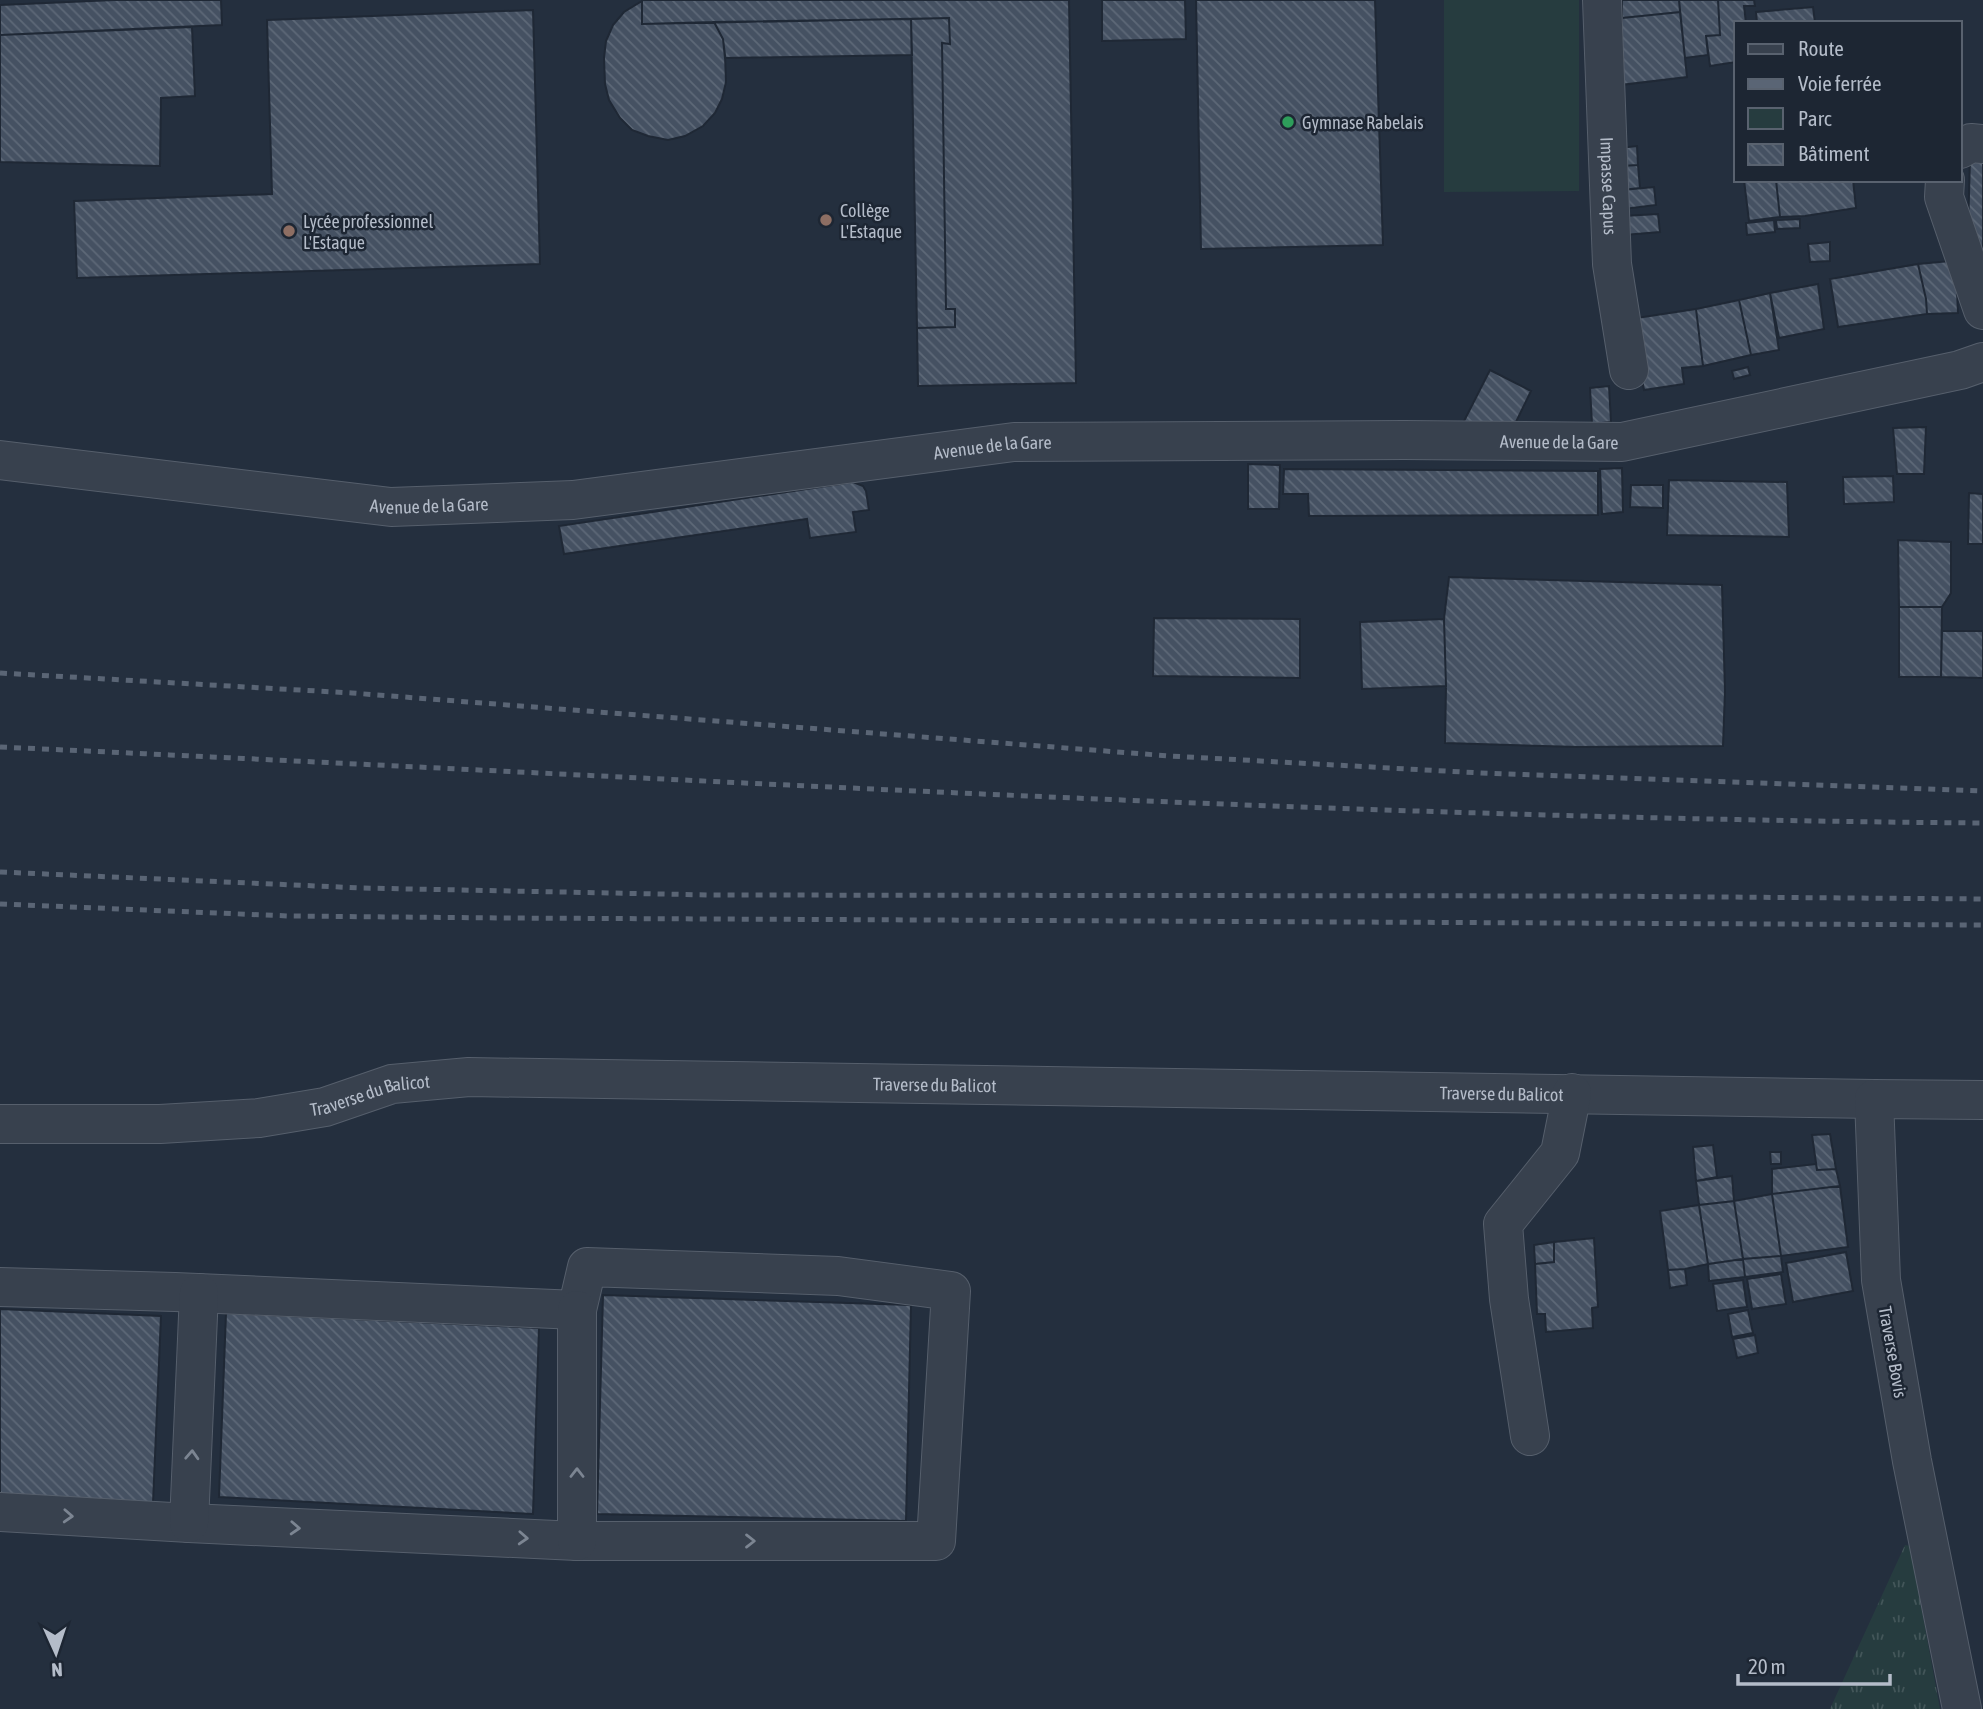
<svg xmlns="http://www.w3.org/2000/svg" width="1983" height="1709" viewBox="0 0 1983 1709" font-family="'Asap Condensed',sans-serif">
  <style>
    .grass { fill: url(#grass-tufts) }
    .park { fill: #263c3f }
    .building { fill: url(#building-back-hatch); stroke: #1f2835; stroke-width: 2 }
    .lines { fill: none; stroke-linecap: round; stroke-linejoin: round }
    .minor-casing { stroke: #565f6c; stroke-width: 40 }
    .minor { stroke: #38414e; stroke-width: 38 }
    .rail { stroke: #5a6575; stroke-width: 5; stroke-dasharray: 7 7; stroke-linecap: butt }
    .oneway { stroke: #7c8592 }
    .leisure-dot { fill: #2e9e5b; stroke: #1d2633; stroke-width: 2.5 }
    .education-dot { fill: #8d6e63; stroke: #1d2633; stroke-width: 2.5 }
    .labels { text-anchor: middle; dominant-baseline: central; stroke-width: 5; stroke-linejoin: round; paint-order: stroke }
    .poi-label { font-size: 18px; fill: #b4bcc9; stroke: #1d2633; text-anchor: start }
    .street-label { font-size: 18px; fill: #b4bcc9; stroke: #1d2633 }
  </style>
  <defs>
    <pattern id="grass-tufts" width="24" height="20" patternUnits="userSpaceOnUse" patternTransform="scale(1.75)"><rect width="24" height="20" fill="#263c3f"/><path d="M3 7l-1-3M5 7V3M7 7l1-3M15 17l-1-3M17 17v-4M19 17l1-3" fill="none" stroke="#435659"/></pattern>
    <pattern id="building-back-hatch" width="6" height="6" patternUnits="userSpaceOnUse" patternTransform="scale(1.75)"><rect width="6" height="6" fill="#455162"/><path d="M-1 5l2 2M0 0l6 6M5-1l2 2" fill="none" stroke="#5d6877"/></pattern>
  </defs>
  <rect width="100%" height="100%" fill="#242f3e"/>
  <!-- grass -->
  <path class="grass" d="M1905,1545L1910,1546L1940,1709H1830Z"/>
  <!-- park -->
  <path class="park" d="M1444,0H1579V191L1444,192Z"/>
  <!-- building -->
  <path class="building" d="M114,0H221L222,25L0,35V5Z
    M642,0H1069L1076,383L918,386L917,328L955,327V309H946L942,43L950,44L949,18L642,24Z
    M1102,0H1185L1186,39L1102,41Z
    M1196,0H1375L1383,245L1201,249Z
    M1622,0H1679L1680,12L1622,18Z
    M1679,0H1718L1720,35L1706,36L1708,55L1685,58Z
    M1718,0H1754L1755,6H1744L1746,23H1736V62L1710,66L1706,36L1720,35Z
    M642,1V24L714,22L723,39L725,55L726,82L722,99L715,113L703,126L685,136L668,140L648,136L632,130L620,118L609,100L605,84L604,58L606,41L613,25L624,12Z
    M1813,7L1815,23H1757L1756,12Z
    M533,10L540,264L77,278L74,201L272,194L267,20Z
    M1680,12L1687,77L1620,85L1622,18Z
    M949,18L950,44L942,43L946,309H955V327L917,328L911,19Z
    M911,19L912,55L725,58L723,39L714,22Z
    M192,27L195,96L161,98L160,166L0,162V35Z
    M1637,146L1638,165L1621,166L1619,148Z
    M1970,158L1983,159V262L1968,231Z
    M1638,165L1640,188L1622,190L1621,166Z
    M1744,180H1776L1780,217L1749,221Z
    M1776,180H1853L1856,208L1805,216L1780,217Z
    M1654,187L1656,205L1624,209L1622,190Z
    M1658,214L1660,232L1624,235L1623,216Z
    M1800,219V228L1777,229L1776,220Z
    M1774,220L1775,232L1747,235L1746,223Z
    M1830,242V261L1810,262L1808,244Z
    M1950,261L1957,291L1958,313L1927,314L1926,299L1918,264Z
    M1918,264L1926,299L1927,314L1838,327L1830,279Z
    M1818,284L1824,329L1779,338L1770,293Z
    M1770,293L1779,350L1751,355L1739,300Z
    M1739,300L1751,355L1703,366L1696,309Z
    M1696,309L1703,366L1682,368L1684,384L1644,390L1630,319Z
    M1748,367L1750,375L1734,379L1732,371Z
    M1490,370L1531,391L1515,424L1463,423Z
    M1609,386L1611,422L1592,424L1590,388Z
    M1926,427L1924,474H1897L1893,428Z
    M1248,464L1280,465L1279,509H1248Z
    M1622,468L1623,512L1602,514L1600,469Z
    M1284,469L1598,471V515L1309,516L1308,494H1283Z
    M1893,476L1894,502L1844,504L1843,477Z
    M1669,480L1787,482L1789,537L1667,535Z
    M853,482L863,486L866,491L869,510L853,512L856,532L810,538L807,519L564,554L559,526Z
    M1631,485H1663V508L1630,507Z
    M1969,493L1983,494V544H1968Z
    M1898,540L1951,542V593L1942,607H1899Z
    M1449,577L1722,585L1725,691L1723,746L1578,747L1445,743L1446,686L1444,619Z
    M1899,607H1942L1941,677H1899Z
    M1154,618L1300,619V678L1153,676Z
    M1444,619L1446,686L1362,689L1360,622Z
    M1942,631H1983V678L1941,677Z
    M1830,1134L1836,1169L1817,1170L1812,1135Z
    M1713,1145L1717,1177L1696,1181L1693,1147Z
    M1770,1152H1781V1164H1771Z
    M1816,1164L1817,1170L1836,1169L1840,1186L1772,1194V1169Z
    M1732,1176L1734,1201L1699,1205L1696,1181Z
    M1840,1186L1848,1247L1781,1256L1772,1194Z
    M1772,1194L1781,1256L1743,1259L1734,1201Z
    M1734,1201L1743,1259L1708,1264L1699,1205Z
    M1699,1205L1708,1264L1685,1269L1668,1270L1660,1211Z
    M1594,1238L1598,1307L1592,1308L1593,1328L1546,1332L1545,1314H1537L1535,1264L1554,1262V1242Z
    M1554,1242V1262L1535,1264L1534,1245Z
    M1846,1252L1853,1291L1793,1302L1786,1263Z
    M1781,1256L1783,1272L1745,1277L1743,1259Z
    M1743,1259L1745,1277L1709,1281L1708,1264Z
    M1685,1269L1687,1285L1670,1288L1668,1270Z
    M1781,1274L1786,1304L1752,1309L1747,1279Z
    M1743,1280L1747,1307L1717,1311L1713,1284Z
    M603,1295L911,1305L906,1521L597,1514Z
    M0,1309L161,1316L153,1503L0,1495Z
    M1748,1310L1753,1333L1732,1337L1728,1314Z
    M226,1313L539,1328L533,1514L219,1497Z
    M1755,1335L1758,1353L1737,1358L1733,1339Z"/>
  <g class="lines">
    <!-- minor casing -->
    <g class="minor-casing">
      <g id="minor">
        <path id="s1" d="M1602,0L1612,264L1629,370"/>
        <path d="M1960,149L1971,143L1983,144"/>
        <path d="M1945,180L1944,197L1983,310"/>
        <path id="s2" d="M0,460L391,507L573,500L1014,442L1404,440L1622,442L1960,370L1983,362"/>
        <path id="s3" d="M0,1124H160L259,1118L325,1107L392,1084L469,1077L1874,1099"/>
        <path d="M0,1287L175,1292L577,1310L587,1267L838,1276L951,1291L936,1541H577L189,1523L0,1512"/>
        <path d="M1530,1436L1509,1299L1503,1224L1560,1153L1572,1093"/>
        <path d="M189,1523L199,1293"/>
        <path d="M577,1541V1310"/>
        <path d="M1962,1709L1912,1461L1881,1280L1874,1099L1983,1100"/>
      </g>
    </g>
    <!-- minor -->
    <use href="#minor" class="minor"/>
    <!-- rail -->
    <path class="rail" d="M0,673L352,693L1170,756L1481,773L1983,791
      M0,747C661,777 1321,818 1983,823
      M0,872L362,888L710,895L1589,896L1983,899
      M0,904L289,916L504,918L1983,925"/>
  </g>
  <!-- one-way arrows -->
  <defs><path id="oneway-chevron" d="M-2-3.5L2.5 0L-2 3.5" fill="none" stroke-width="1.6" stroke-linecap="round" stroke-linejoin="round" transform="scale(1.75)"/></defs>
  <g class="oneway">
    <use href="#oneway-chevron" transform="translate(192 1455) rotate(-87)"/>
    <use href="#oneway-chevron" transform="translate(577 1473) rotate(-90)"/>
    <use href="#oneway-chevron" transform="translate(68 1516) rotate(3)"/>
    <use href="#oneway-chevron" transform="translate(295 1528) rotate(3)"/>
    <use href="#oneway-chevron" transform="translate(523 1538) rotate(3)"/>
    <use href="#oneway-chevron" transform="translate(750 1541)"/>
  </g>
  <!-- markers -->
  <circle class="leisure-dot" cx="1288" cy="122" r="7"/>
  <g class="education-dot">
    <circle cx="826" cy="220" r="7"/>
    <circle cx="289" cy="231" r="7"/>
  </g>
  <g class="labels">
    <!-- poi labels -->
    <g class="poi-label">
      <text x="1302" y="122">Gymnase Rabelais</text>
      <text x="840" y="210">Collège<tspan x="840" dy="21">L'Estaque</tspan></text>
      <text x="303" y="221">Lycée professionnel<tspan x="303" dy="21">L'Estaque</tspan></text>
    </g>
    <!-- street labels -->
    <g class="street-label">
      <text stroke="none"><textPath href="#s1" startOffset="186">Impasse Capus</textPath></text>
      <text stroke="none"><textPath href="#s2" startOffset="1566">Avenue de la Gare</textPath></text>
      <text stroke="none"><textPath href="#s2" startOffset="999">Avenue de la Gare</textPath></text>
      <text stroke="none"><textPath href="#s2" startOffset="432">Avenue de la Gare</textPath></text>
      <text stroke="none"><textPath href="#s3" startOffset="940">Traverse du Balicot</textPath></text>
      <text stroke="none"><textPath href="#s3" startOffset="1507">Traverse du Balicot</textPath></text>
      <text stroke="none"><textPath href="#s3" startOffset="373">Traverse du Balicot</textPath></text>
      <text transform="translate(1893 1352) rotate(80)">Traverse Bovis</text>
    </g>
  </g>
  <!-- legend -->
  <rect x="1734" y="21" width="228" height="161" fill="#1d2633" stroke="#59626f" stroke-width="2"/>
  <rect x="1748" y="44" width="35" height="10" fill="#38414e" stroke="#59626f" stroke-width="2"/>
  <text x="1798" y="56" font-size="21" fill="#b4bcc9">Route</text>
  <rect x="1748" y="79" width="35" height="10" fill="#5a6575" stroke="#59626f" stroke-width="2"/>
  <text x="1798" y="91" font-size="21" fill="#b4bcc9">Voie ferrée</text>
  <rect x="1748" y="108" width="35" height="21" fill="#263c3f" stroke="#59626f" stroke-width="2"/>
  <text x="1798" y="126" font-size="21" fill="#b4bcc9">Parc</text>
  <rect x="1748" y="144" width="35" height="21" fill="url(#building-back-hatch)" stroke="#59626f" stroke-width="2"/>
  <text x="1798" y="161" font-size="21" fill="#b4bcc9">Bâtiment</text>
  <!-- north arrow -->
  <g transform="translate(56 1653) rotate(177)" stroke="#1d2633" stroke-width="5" paint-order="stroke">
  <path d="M0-5L12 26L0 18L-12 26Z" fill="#b4bcc9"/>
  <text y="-10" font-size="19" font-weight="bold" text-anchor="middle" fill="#b4bcc9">N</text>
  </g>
  <!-- scale -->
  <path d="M1738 1674v10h152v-10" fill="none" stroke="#b4bcc9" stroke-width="3.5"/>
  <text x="1748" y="1674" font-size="21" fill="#b4bcc9" stroke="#1d2633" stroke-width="5" paint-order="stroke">20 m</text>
</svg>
